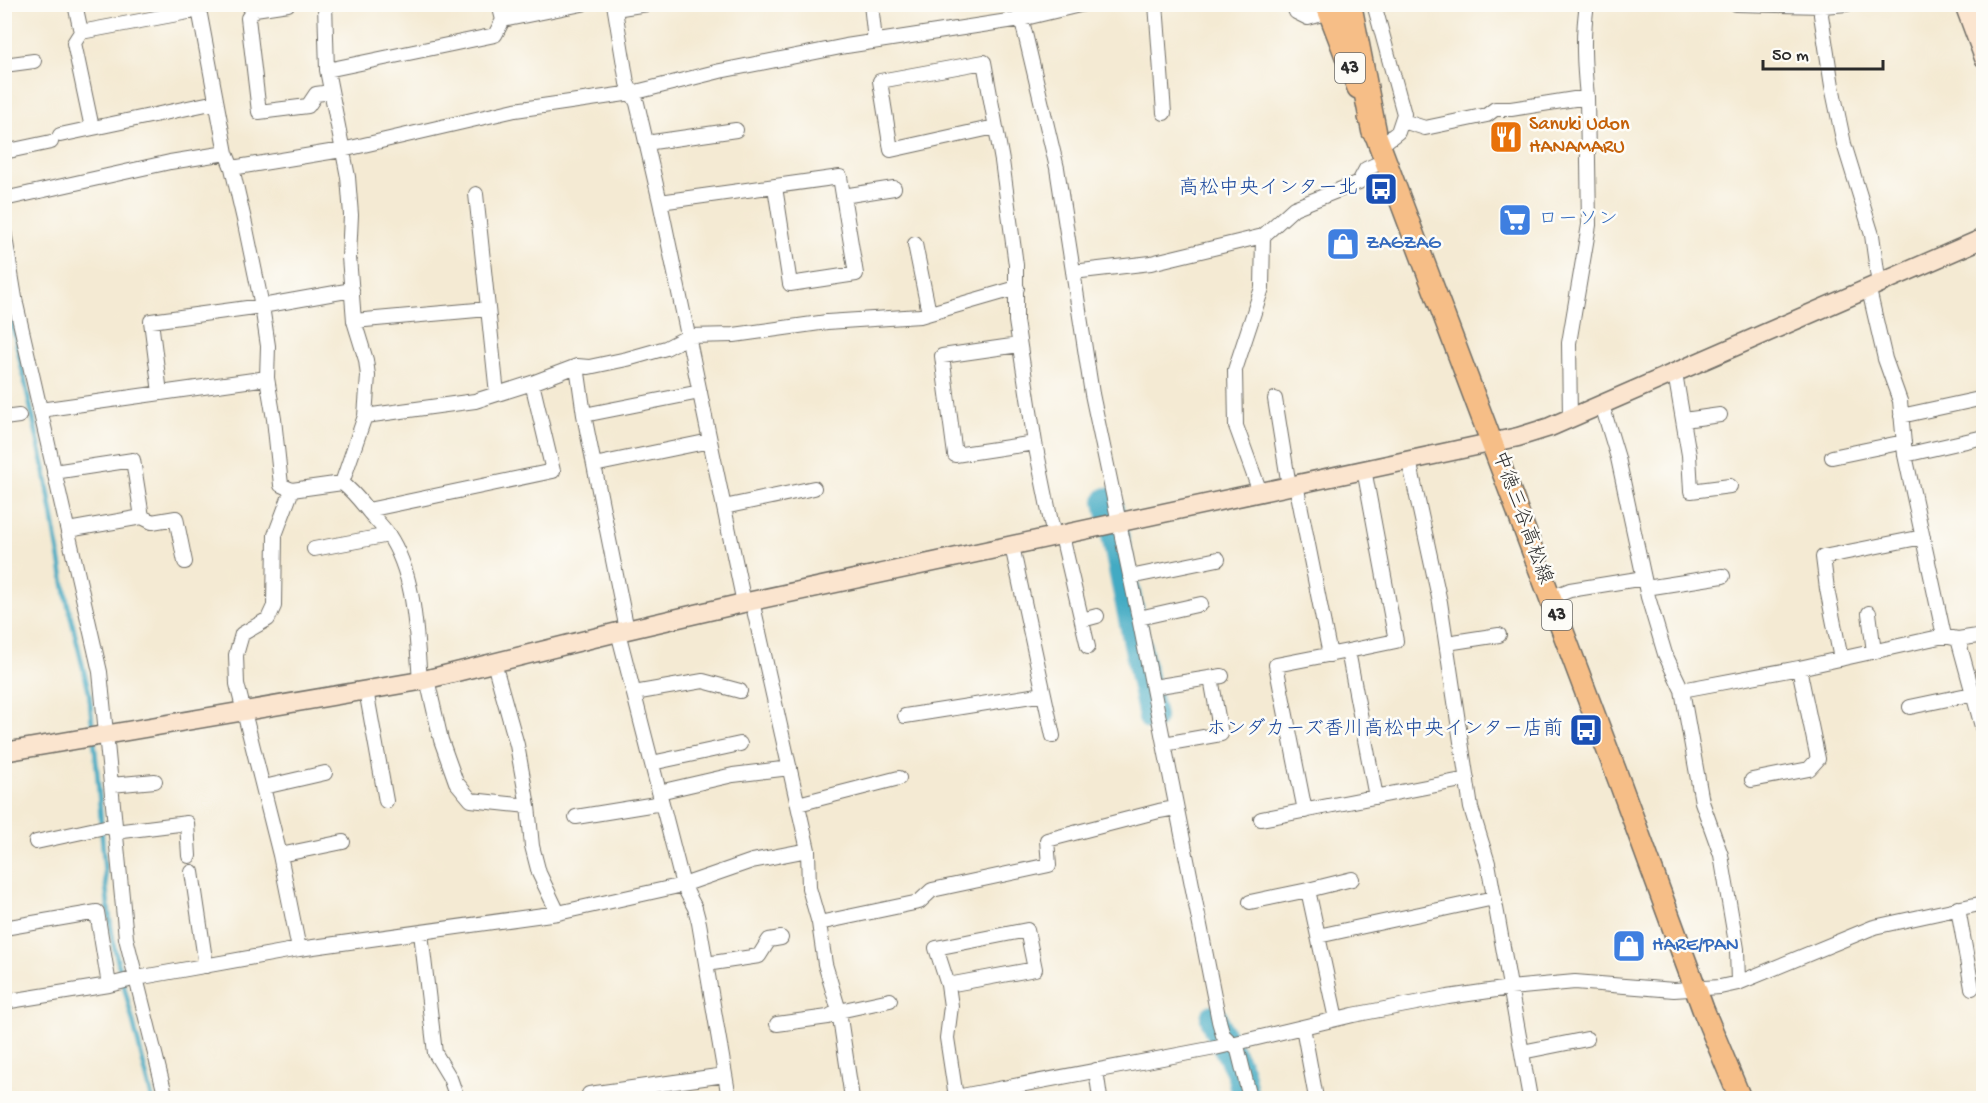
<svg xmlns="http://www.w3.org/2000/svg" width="1988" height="1103" viewBox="0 0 1988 1103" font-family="'Gochi Hand','Klee One',sans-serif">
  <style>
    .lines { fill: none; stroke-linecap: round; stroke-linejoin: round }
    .stream { stroke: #43aac3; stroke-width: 4.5 }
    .river { stroke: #43aac3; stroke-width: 28 }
    .street-casing { stroke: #716e66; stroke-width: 16 }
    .secondary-casing { stroke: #716e66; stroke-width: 21 }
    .primary-casing { stroke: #716e66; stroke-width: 24 }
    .highway-casing { stroke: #716e66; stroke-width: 27 }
    .street { stroke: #fff; stroke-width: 14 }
    .secondary { stroke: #fbe5cf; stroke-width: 18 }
    .primary { stroke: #f6be87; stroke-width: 21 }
    .highway { stroke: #f6be87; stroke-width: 24 }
    .labels { text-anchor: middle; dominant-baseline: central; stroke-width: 5; stroke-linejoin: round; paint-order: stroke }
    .shield { fill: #fdfcf7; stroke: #6a6a68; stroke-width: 1.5 }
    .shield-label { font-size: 18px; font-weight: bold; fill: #2b2b2b }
    .food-label { font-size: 20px; fill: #c56008; stroke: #fdfcf7; text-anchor: start }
    .transit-label { font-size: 20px; fill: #164399; stroke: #fdfcf7; text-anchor: end }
    .shop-label { font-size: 20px; fill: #366cbe; stroke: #fdfcf7; text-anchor: start }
    .street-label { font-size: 20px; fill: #2b2b2b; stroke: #fdfcf7 }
  </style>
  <rect width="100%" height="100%" fill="#fdfcf7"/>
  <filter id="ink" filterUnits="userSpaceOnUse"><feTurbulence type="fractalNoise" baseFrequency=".0167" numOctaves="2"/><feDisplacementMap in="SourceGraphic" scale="12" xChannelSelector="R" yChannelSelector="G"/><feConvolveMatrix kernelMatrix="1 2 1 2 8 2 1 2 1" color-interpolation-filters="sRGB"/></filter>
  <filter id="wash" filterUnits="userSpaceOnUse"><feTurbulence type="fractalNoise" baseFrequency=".008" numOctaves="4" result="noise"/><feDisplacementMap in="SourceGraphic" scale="24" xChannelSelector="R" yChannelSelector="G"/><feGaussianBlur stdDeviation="1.35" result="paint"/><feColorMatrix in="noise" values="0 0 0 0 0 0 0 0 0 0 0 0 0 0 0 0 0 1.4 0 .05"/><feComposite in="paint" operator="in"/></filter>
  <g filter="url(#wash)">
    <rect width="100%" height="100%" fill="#f4ead3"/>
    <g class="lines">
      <!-- stream -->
      <path class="stream" d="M4,288L45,472L67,601L89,692L93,732
        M94,740C102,809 102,878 114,946L152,1098"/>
      <!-- river -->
      <path class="river" d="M1108,501L1152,717
        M1214,1018L1217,1028L1240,1072L1245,1097"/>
    </g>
  </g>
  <g filter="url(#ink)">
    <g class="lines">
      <!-- street casing -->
      <g class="street-casing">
        <path id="street" d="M75,4L81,32L74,43L92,128
          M198,4L226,153L232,168L245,224L262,306L268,346L267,378L274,419L281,485L292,490L342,483C354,492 361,502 370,513C376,520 383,527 388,534C416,576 416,632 420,681
          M288,4L255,9L248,18L259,112L308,106L316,94L331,92
          M325,4L327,70
          M499,4L503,20
          M614,4L627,83L637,103L660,202L744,603
          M871,4L875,41
          M1018,4L1057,168L1092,394L1139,618L1219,1021L1223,1035L1238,1050L1250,1098
          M1156,4L1164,113
          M1293,4L1296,12L1308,18L1329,12
          M1374,4L1404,114L1398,132L1380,146
          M1736,4L1823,6L1847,4
          M1823,4L1821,15L1832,86L1844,144L1872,235L1879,285
          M615,9L647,4
          M81,32L199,10
          M4,65L34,61
          M1403,121L1425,128L1487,115L1495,109H1511L1587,97C1584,66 1582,36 1587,4
          M995,127L891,150L880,81L984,62L1002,161L1016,265V321L1035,443L1054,537
          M60,135L216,102
          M646,143L736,130
          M4,152L51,142
          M232,168L342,150L515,110L632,93L720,71L846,46L1021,19L1084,4
          M476,194L497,394
          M843,196L894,188
          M4,199L170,162L226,153
          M660,202L840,177L856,274L790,284L775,187
          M4,231L16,304L100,672L126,938L166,1098
          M915,244L929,313
          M1073,272L1151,263L1263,236
          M1869,290L1885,359L1900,401L1905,455L1944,636
          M354,321L488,309
          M1019,345L942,356L955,455L1035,443
          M577,366L584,415L627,630
          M1675,373L1689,455L1691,491L1730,486
          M160,393L151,321L262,306L352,290
          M1275,399L1289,486
          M1602,405L1618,458L1648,597L1665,654L1682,690L1702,802L1721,855L1737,949L1738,983
          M40,410L267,378
          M584,415L700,392
          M365,416L368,376L366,360L354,321L349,257L351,215L348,177L327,70L495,35L503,20L582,4
          M1901,416L1984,398
          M4,418L19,416
          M1570,419L1569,343L1589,225L1587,97
          M1684,420L1720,415
          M1905,455L1984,437
          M1832,457L1904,442
          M1409,460L1440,602L1471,808L1488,863L1530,1098
          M594,465L710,441
          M54,472L133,460L142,517L68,530
          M342,483L365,416L475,401L532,383L577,366L589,367L627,359L666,348L689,336L734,335L827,322L920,316L1017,288
          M1296,484L1330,655
          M292,490L275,535L274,606L268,619L242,634L236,655L237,684L280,855L299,949
          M1260,492L1236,426L1235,370L1262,288L1263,236L1294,208L1359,182L1366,169L1386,160
          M724,507L814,488
          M368,510L553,471L532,383
          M142,517L152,522L176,518L185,562
          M1062,536L1088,647
          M1012,546L1053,736
          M314,549L389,535
          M1130,577L1218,559
          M1646,588L1723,576
          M1550,598L1570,590L1644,578
          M1869,613L1874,652
          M1139,618L1201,604
          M1082,620L1097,616
          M618,632L683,885L695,908L699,923L729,1098
          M1958,639L1984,734
          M1447,643L1499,635
          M1348,651L1396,641L1364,469
          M1841,659L1827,589L1823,557L1923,537
          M494,663L517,745L528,806L532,846L539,873L558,913
          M427,679L441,740L456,782L471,800L528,806
          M1153,687L1222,676
          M366,690L386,801
          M1682,690L1799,668L1944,636L1958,639L1984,635
          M634,693L703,681L740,691
          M1910,707L1972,694
          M905,716L1044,694
          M1164,744L1221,734L1211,678
          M652,763L740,744
          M1752,780L1809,769L1818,759L1799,668
          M111,785L155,781
          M264,787L325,773
          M659,792L733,775L790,768
          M798,804L899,778
          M1305,811L1276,665L1348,651L1376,797
          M576,817L662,803
          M1261,819L1467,779
          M115,832L187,823L189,856
          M36,842L114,825
          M808,850L809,888L819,923L825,964L839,1011L852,1098
          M280,855L343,842
          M192,872L206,966
          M1308,890L1352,879
          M1250,902L1308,890L1336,1019
          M1958,908L1972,988
          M819,923L919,902L932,890L1049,865L1047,840L1159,811L1176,808
          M4,928L97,912L109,985L4,1002
          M421,933L435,1053L450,1078L457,1098
          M1318,936L1494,898
          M706,964L759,956L769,940L781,938
          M109,985L137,978L299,949L558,913L683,885L752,861L808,850L752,601
          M948,985L1035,969L1027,930L936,948L948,985L951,1006L947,1038L956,1097
          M777,1024L828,1017L839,1011L890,1000
          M1303,1027L1316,1098
          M1522,1052L1587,1039
          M1096,1070L1100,1098
          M589,1094L725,1075
          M951,1098L1215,1048L1353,1015L1448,997L1510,988L1575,982L1674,990L1720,987L1738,983L1874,927L1984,903"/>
      </g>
      <!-- secondary casing -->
      <g class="secondary-casing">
        <path id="secondary" d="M1964,4L1984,58
          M4,752L420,681L618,632L752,601L1518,437L1550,427L1984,238"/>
      </g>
      <!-- primary casing -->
      <g class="primary-casing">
        <path id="primary" d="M1326,4L1358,88
          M1369,117L1620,783L1703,1009L1740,1098"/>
      </g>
      <!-- highway casing -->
      <g class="highway-casing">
        <path id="highway" d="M1349,4L1374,131"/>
      </g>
      <!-- street -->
      <use href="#street" class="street"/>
      <!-- secondary -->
      <use href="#secondary" class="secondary"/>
      <!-- primary -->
      <use href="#primary" class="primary"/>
      <!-- highway -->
      <use href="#highway" class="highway"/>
    </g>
  </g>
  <!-- icons -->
  <defs>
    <g id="restaurant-square" transform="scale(1.725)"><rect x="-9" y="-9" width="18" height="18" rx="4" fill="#e8710a" stroke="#fdfcf7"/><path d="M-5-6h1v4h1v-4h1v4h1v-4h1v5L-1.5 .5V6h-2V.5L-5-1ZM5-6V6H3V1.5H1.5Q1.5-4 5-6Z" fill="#fff"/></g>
    <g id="bus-square" transform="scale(1.725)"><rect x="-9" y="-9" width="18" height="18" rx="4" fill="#1a4fb4" stroke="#fdfcf7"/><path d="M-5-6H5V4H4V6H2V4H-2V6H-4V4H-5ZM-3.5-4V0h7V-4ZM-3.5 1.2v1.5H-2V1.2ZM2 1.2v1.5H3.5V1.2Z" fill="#fff"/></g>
    <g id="supermarket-square" transform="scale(1.725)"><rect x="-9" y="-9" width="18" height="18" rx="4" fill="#3f7fe0" stroke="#fdfcf7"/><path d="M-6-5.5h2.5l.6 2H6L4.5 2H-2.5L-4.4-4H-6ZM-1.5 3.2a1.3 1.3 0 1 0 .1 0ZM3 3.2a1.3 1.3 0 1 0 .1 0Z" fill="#fff"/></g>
    <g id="shop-square" transform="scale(1.725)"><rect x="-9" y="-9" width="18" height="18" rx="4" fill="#3f7fe0" stroke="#fdfcf7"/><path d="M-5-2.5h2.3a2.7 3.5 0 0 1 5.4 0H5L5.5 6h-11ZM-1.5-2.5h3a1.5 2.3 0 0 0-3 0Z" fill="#fff"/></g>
  </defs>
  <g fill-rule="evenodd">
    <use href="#restaurant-square" x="1506" y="137"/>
    <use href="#bus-square" x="1381" y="189"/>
    <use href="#supermarket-square" x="1515" y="220"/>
    <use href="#shop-square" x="1343" y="244"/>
    <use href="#bus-square" x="1586" y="730"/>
    <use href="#shop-square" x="1629" y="946"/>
  </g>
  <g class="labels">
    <!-- shield labels -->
    <g class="shield">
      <rect x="1335" y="53" width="30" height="30" rx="4.5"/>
      <rect x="1542" y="600" width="30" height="30" rx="4.5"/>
    </g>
    <g class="shield-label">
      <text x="1350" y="68">43</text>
      <text x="1557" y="615">43</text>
    </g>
    <!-- food labels -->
    <g class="food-label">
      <text x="1529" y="125">Sanuki Udon<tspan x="1529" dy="23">HANAMARU</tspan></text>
    </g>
    <!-- transit labels -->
    <g class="transit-label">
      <text x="1358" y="189">高松中央インター北</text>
      <text x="1563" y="730">ホンダカーズ香川高松中央インター店前</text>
    </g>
    <!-- shop labels -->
    <g class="shop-label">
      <text x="1538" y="220">ローソン</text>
      <text x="1366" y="244">ZAGZAG</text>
      <text x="1652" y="946">HARE/PAN</text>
    </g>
    <!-- street labels -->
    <g class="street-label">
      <text transform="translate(1521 518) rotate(70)">中徳三谷高松線</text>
    </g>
  </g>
  <!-- margin -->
  <rect width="1988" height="1103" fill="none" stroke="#fdfcf7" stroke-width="24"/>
  <!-- scale -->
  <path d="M1763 60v9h120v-9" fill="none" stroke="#2b2b2b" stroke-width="3"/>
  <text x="1772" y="60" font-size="18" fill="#2b2b2b" stroke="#fdfcf7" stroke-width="4.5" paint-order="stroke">50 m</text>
</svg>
